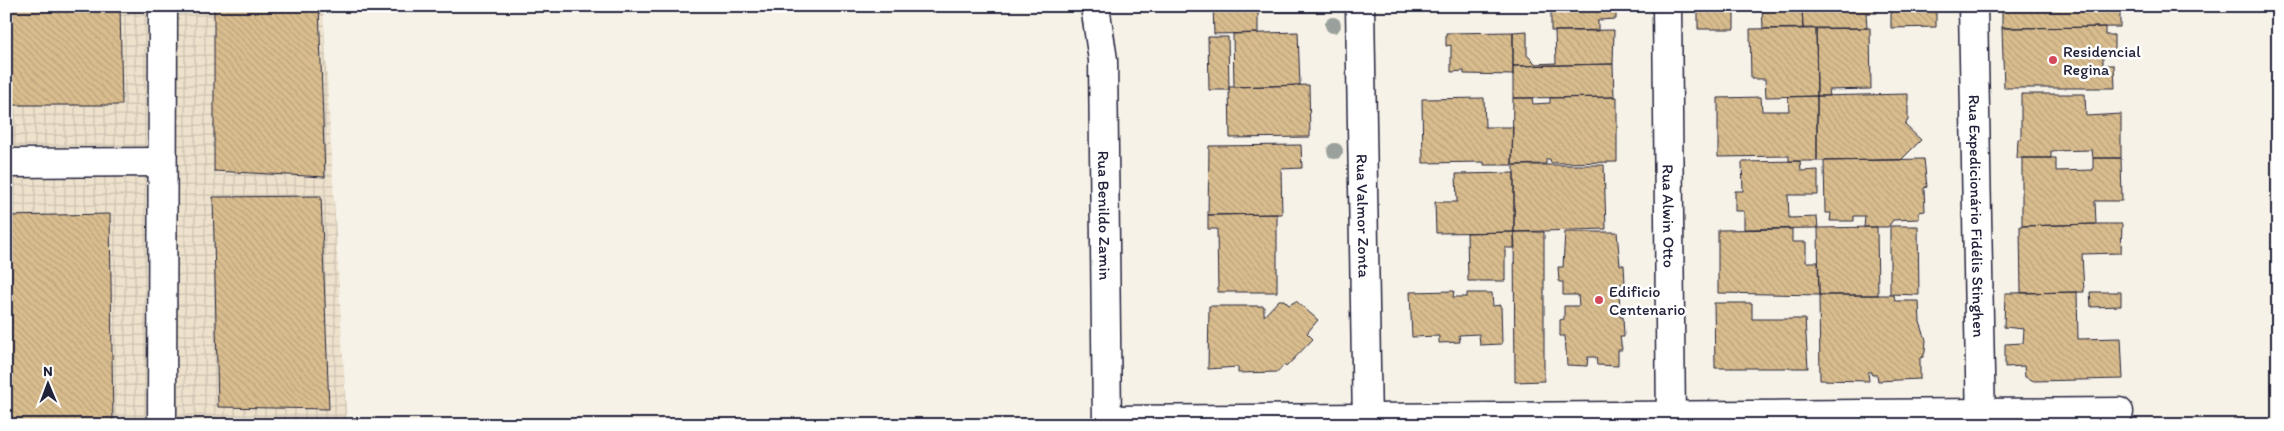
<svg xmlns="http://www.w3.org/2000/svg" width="2284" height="431" viewBox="0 0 2284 431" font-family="Itim,sans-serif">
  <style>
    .industrial { fill: url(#industrial-grid) }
    .building { fill: url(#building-back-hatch); stroke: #22223b }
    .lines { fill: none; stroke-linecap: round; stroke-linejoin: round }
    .minor-casing { stroke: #22223b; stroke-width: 31 }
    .major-casing { stroke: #22223b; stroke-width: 31 }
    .minor { stroke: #fff; stroke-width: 28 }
    .major { stroke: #fff; stroke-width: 28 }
    .tree { fill: #9aa09b }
    .poi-dot { fill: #d1495b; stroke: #fff; stroke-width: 2 }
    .labels { text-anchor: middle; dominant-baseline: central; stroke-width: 5; stroke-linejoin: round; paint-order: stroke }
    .poi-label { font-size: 16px; fill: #22223b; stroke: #fff; text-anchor: start }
    .street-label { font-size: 16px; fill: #22223b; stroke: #fff }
  </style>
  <defs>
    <pattern id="industrial-grid" width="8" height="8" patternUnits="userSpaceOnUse" patternTransform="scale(1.25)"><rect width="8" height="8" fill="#eee2cd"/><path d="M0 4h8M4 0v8" fill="none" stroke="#ccc2b1"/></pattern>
    <pattern id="building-back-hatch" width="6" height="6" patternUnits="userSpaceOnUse" patternTransform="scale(1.25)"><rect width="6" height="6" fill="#d9bd8e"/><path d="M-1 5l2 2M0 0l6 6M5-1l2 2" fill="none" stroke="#baa27b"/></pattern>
  </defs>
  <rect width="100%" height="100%" fill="#f7f2e8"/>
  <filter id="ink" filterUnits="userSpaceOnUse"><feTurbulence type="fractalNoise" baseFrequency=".02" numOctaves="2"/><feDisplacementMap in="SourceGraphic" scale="10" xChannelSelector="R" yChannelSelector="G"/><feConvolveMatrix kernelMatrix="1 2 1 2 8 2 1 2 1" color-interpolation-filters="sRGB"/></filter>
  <g filter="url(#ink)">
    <!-- industrial -->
    <path class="industrial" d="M6,6H323L347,425H6Z"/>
    <!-- building -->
    <path class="building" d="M6,6H120L122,105H6Z
      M214,6H319L325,177L214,171Z
      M1213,6H1317V12H1258V33L1214,34Z
      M1551,6H1616V19L1598,20V31H1551Z
      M1698,6H1734V29H1698Z
      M1762,6H1802L1803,29H1763Z
      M1802,6H1877V13H1866L1867,28L1803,29Z
      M1891,6H1936V27L1891,28Z
      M2002,6H2120V27L2002,28Z
      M2105,27V35H2114V54L2103,55V65H2114L2115,88H2004L2002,28Z
      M1816,28L1817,96L1766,97L1765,79H1751L1750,29Z
      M1816,28H1870L1871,89L1828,90L1829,96H1817Z
      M1614,30L1613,64L1513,66V32L1527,31V55L1536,64L1556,63L1555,31Z
      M1298,32L1300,85L1234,87L1233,34Z
      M1513,32V75L1464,74V71L1451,72V45L1446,46V33Z
      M1208,37H1228L1229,90H1209Z
      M1613,64L1614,97L1513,98V66Z
      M1309,85L1310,137L1230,138L1229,87Z
      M1908,94V120L1905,125L1921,140L1901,160L1817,161V96Z
      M2021,94H2085L2086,116L2121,114V158H2093L2092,150L2051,151V158H2017L2018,139H2021Z
      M1817,96V161H1789V156L1718,157V98L1761,97L1762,111H1789L1788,97Z
      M1617,97V162L1551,163L1550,159H1546V164L1512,165L1513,98H1532L1533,104L1550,103V98Z
      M1484,98L1485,127H1513L1512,165H1484V162L1423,163L1422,99Z
      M1301,145L1302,168L1281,169L1282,214L1208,215L1209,146Z
      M2022,158H2056V171L2093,170V158H2121L2122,201H2095L2096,224L2022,226Z
      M1924,159L1927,187L1924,188L1925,211L1919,212V219L1893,220L1888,227H1864L1865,216H1854V221H1830L1831,213H1825L1824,161Z
      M1800,161L1801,171L1818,170V195H1788L1789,218L1817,217L1818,228L1744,229V211H1735V191H1743L1742,162Z
      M1514,165H1604L1606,229L1514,232Z
      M1514,173V232L1436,233L1435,202H1457L1456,174Z
      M321,196L329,409L218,407L213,197Z
      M110,214L113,425H6V216Z
      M1277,214V292H1218L1217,229H1208V215Z
      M2096,224H2122L2121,253L2082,254L2084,292L2021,293L2020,226Z
      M1890,226H1918L1919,295L1890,294Z
      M1877,227L1878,295H1819L1818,228Z
      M1792,229V242H1806V262H1818L1819,295L1718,293V230Z
      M1514,232L1515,248H1505V281H1468L1467,233Z
      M1514,232H1544V381L1515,382Z
      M1565,232H1617L1620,265H1624L1625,284H1619L1620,317H1623L1624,337H1620L1622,350H1618V366L1597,365L1596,357H1588L1587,366L1567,365L1565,336H1560V320L1564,319V306H1579L1578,295H1563V282H1559L1558,267H1563Z
      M1454,291L1453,297H1467V293H1492L1493,306L1501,305L1502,344L1480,345L1479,334L1459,335L1460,342L1439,343V336L1412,337L1410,292Z
      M2077,292L2078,339L2121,338L2123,379L2034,381L2025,377L2024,366L2005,367V344L2023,343L2024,329L2004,327L2005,293Z
      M2090,292H2121V306L2091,307Z
      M1819,295H1894L1895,301H1919L1920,322L1926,340L1925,352L1923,357L1920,358V379L1878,381L1877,375H1872V372H1868L1869,381L1820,380Z
      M1279,300H1284L1289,305L1296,301L1318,320L1307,333L1313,339L1286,367L1284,365L1278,372L1238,373V367L1208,369L1209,306H1264V316Z
      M1714,303H1752V319H1805L1808,368H1715Z"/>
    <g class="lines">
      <!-- minor casing -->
      <g class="minor-casing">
        <g id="minor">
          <path id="s1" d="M1360,6L1367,425"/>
          <path id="s2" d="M1667,6L1671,425"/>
          <path id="s3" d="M1973,6L1981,425"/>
          <path d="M6,163L161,162"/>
          <path d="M1107,420L2119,412"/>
          <path d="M162,425L163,6"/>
        </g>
      </g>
      <!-- major casing -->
      <g class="major-casing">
        <g id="major">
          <path id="s4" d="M1095,6L1103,60L1107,425"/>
        </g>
      </g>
      <!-- minor -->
      <use href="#minor" class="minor"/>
      <!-- major -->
      <use href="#major" class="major"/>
    </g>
    <!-- trees -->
    <g class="tree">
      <circle cx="1333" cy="25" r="8"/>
      <circle cx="1335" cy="151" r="8"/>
    </g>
  </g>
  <!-- markers -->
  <g class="poi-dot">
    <circle cx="2053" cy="60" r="5"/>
    <circle cx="1599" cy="300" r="5"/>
  </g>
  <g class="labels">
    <!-- poi labels -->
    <g class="poi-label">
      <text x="2063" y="51">Residencial<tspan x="2063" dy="18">Regina</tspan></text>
      <text x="1609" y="291">Edificio<tspan x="1609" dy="18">Centenario</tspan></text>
    </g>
    <!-- street labels -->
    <g class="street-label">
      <text stroke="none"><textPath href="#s4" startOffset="210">Rua Benildo Zamin</textPath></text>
      <text stroke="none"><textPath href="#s1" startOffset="210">Rua Valmor Zonta</textPath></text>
      <text stroke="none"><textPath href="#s2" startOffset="210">Rua Alwin Otto</textPath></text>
      <text stroke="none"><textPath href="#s3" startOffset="210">Rua Expedicionário Fidélis Stinghen</textPath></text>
    </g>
  </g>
  <!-- margin -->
  <rect width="2284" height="431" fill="none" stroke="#fff" stroke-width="25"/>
  <rect x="12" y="12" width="2259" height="406" fill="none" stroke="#22223b" stroke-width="2" filter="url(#ink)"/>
  <!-- north arrow -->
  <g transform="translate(48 384) rotate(359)" stroke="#ffffff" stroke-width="4" paint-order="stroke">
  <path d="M0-4L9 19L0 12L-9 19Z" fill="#22223b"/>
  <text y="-8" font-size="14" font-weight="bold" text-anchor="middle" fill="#22223b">N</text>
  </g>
</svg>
